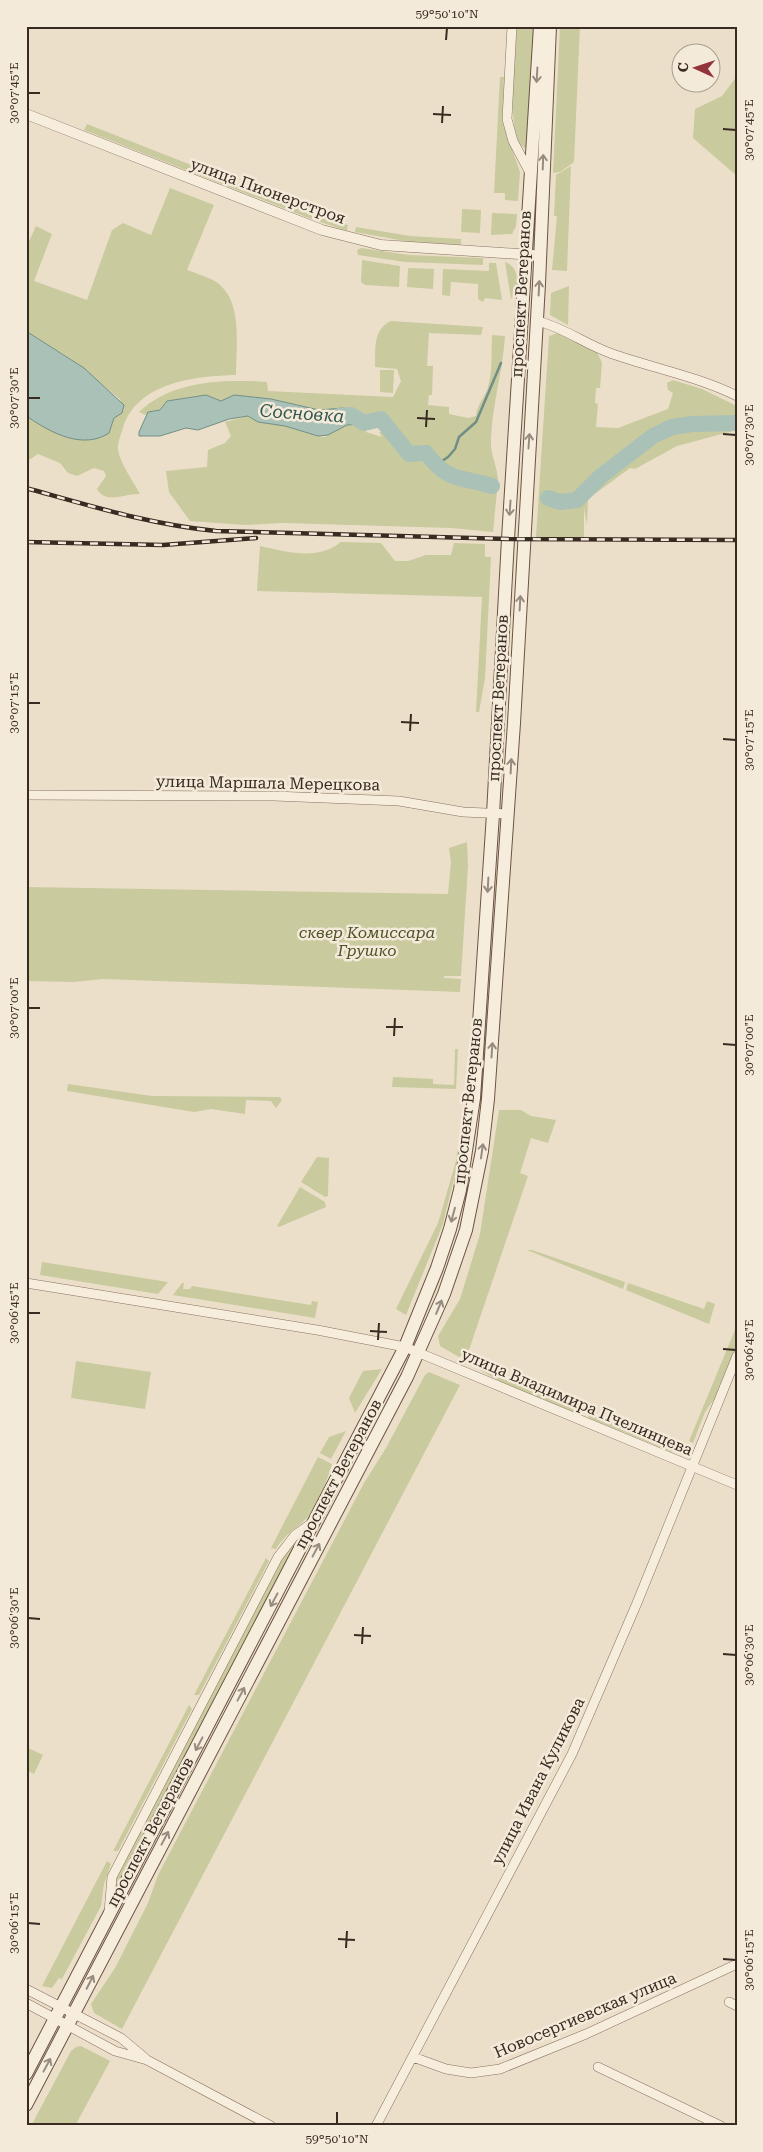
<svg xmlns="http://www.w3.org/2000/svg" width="763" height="2152" viewBox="0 0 763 2152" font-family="'Roboto Serif',serif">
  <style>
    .green { fill: #c9ca9e }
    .water { fill: #aac1b8; stroke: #718f85 }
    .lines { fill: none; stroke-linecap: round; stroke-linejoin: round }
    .stream { stroke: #718f85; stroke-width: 2.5 }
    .river { stroke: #aac1b8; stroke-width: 16 }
    .minor-casing { stroke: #887160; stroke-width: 10 }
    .tertiary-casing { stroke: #887160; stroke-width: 11 }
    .secondary-casing { stroke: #6a5342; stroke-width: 14 }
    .minor { stroke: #f7eddd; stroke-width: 9 }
    .tertiary { stroke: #f7eddd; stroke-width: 10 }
    .secondary { stroke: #f7eddd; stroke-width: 12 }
    .rail-casing { stroke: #392b22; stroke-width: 4.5 }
    .rail { stroke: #f4ead9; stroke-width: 2.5; stroke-dasharray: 8; stroke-linecap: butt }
    .oneway { stroke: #988c80 }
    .ticks { fill: none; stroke: #392b22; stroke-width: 2 }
    .labels { text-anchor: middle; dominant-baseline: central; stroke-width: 5; stroke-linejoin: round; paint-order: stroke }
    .street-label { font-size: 16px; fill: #392b22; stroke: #f4ead9 }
    .park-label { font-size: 16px; font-style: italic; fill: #4e542a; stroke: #f4ead9 }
    .water-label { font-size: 18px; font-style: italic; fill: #325852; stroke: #f4ead9 }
    .neatline { fill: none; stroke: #392b22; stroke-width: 2 }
    .ticks-label { font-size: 12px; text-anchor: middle; fill: #392b22 }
  </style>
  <rect width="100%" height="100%" fill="#ecdfca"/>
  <!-- green -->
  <path class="green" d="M517,26H536L528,147L525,148C504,139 516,48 517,26Z
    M560,26H580L574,162L560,172L553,173Z
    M737,76V176L693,138L695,109L722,96Z
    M500,77H504L502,121L520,172L518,201L505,200V193H494Z
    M87,124L308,211L348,225L347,231L306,217L84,130Z
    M571,166L567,271L552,270L557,216H554L556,175Z
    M170,188L214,205L187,270C195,273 205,276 213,280C244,297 236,345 236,375C196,376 137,382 123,428C121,435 117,443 118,450C121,465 133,481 140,494C125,493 106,505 97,489L106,476L104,471L94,468L77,476L68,473L60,463L38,454L26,462V415L37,423L66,437L109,433L121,400L71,359L26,331V248L36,226L52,234L34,281L87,300L112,230L123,223L151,235Z
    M462,209L481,210L480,233L461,232Z
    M492,213L517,214L516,226L512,234L491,235Z
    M356,227L410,236L461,239V245L410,242L355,232Z
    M361,248L409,255L483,258V265L405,262L358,255L357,250Z
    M362,260L400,266L399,287L365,285L361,282Z
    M505,262C520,267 520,287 511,299Z
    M489,263H496L502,300L485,298L483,302L478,299V284L451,282L450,296L442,295L443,269L489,271Z
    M408,268L434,269L433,289L407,287Z
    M569,286L568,325L550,315L551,293Z
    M391,321L483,327L481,335L429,333L427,366H433L432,395H429L428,405L449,407V414L468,418L476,416C477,404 485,398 488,387C493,371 491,351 492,335L505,336C503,371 492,405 491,440C490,455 498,467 498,482C469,482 445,474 427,452L410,451L392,432L383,417L369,420L362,414L343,408L319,410L271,399L234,395L221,401L206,395L191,397L167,401L160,410L148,412L146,415L139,412C172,380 224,379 267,382L268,391L393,397L401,381L397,369L375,367C376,349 372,330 391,321Z
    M558,333L597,352L602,363L600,388H596L595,403L598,404L596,427L618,428L668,409L673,393L668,390L667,383L673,380L702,389L737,406V430L677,446L635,469L630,468L588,499L587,525L584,508V537H536L549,336Z
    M380,370H394L393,393L380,392Z
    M248,416L258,422L285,426L318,436L325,437L347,425L363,424L366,432L382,437L379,432L384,431L407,458L425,457L444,480L497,491L493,532L451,528L284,523L245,525L190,521L169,492L166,471L207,467L208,450L225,443L231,436L225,422Z
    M341,542L381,543L395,561H408L426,555H451L454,543L485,544V557H491L485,678L479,712H476L482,597L257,591L260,546C288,552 317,561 341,542Z
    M467,842L468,866L461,976H444V978L461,979L460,992L103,979L74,982L26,981V887L448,894L451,862L449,848Z
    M455,1049H458L456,1089L392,1087L393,1077L433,1079V1084L454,1085Z
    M68,1084L152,1096L280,1097L282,1100L276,1108L271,1101L246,1100L245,1114L211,1109L194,1112L67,1091Z
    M465,1104L467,1107L458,1162L443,1224L406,1315L396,1309L438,1223L456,1161Z
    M499,1110H521L531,1116L556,1120L548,1143L531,1138L520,1173L528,1176L469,1350L459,1357L440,1346L438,1336L460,1299L480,1234Z
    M317,1157L329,1158L328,1196L325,1197L301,1182Z
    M300,1187L325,1202L326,1207L279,1227L277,1226Z
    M527,1250H532L625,1282L623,1289Z
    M42,1262L168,1282L158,1294L40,1275Z
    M182,1283H184L183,1289H190L192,1286L311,1305L312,1301L318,1302L315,1318L173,1295Z
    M628,1283L704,1309L707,1301L715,1304L709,1324L626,1290Z
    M737,1325V1347L717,1395L705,1412L693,1443L689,1441Z
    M76,1361L151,1372L145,1409L71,1398Z
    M382,1369L355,1413L349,1398L363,1371Z
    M480,1370H482L579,1408L574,1413L502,1383Z
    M429,1372L460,1385L122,2029L94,2013L91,2004L115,1968L148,1903L158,1875L364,1483L386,1448L425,1375Z
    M587,1412L674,1448L672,1452L589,1418Z
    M346,1431L331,1459L320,1453L329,1437Z
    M318,1457L332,1464C326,1482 320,1505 307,1518C296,1529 284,1535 276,1549L271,1548Z
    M296,1539L297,1540L115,1888L114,1887L117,1876L286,1552Z
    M266,1558L269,1561L199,1695H194Z
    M189,1705L192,1709L118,1851H113Z
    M26,1747L43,1755L34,1774L26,1770Z
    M107,1861L111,1864L104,1884L101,1906L62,1979L59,1978L52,1988L42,1986Z
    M81,2046L110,2061L75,2126H31L71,2051L76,2047Z"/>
  <!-- water -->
  <path class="water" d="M26,331L84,368L124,405L122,413L114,418L109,433C83,450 51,433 28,417Z
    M206,395L221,401L234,395L271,399L319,410L343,408L362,414L360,419L363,424L347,425L328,435L318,436L285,426L258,422L248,416L229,419L198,430L186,428L160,436H139V432L148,412L160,410L167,401Z"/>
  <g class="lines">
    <!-- stream -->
    <path class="stream" d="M436,465L448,457L455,449L459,437L476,422L501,363"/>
    <!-- river -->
    <path class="river" d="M339,416L351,415L364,423L381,419L409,454L426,453C449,483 460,476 492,486
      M548,498L560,502L577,500L601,476L653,436L672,427L692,424L737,423"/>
    <!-- minor casing -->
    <g class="minor-casing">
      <path id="minor" d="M512,26L507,119L513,141L530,173
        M537,321C563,327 585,344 610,353C652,368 696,376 737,396
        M26,795L274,796L399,801L463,812L508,814
        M26,1283L317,1330L405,1347L737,1485
        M109,1912L112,1877L278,1557L295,1535L312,1523
        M26,1989L121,2038L145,2058
        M729,2002L737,2006
        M26,2003L115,2051L147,2060L271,2126
        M413,2057L446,2069L471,2073L500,2069L586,2034L737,1964
        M598,2067L721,2126
        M376,2126L572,1754L637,1603L737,1356"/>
    </g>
    <!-- tertiary casing -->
    <g class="tertiary-casing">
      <path id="tertiary" d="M26,114L322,230L381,245L533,255"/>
    </g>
    <!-- secondary casing -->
    <g class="secondary-casing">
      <path id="secondary" d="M26,2074L405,1347L437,1268L450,1229L460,1190L474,1098L493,814L508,539L540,26
        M26,2105L407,1377L444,1294L466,1230L482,1151L488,1099L514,723L539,284L550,26"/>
    </g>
    <!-- minor -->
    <use href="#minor" class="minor"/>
    <!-- tertiary -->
    <use href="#tertiary" class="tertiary"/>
    <!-- secondary -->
    <use href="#secondary" class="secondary"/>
    <!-- rail casing -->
    <g class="rail-casing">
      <path id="rail" d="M26,488C91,506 148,524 216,531L508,539L737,540
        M26,542L163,545L256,538"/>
    </g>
    <!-- rail -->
    <use href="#rail" class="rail"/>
  </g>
  <!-- one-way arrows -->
  <defs><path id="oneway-shaft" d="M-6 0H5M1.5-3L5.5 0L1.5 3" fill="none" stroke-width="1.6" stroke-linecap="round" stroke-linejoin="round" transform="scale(1.25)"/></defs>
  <g class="oneway">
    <use href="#oneway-shaft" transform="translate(537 75) rotate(93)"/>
    <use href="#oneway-shaft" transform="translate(543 162) rotate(-88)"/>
    <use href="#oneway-shaft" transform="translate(539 288) rotate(-87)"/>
    <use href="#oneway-shaft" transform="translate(529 441) rotate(-86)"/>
    <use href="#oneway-shaft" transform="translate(510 508) rotate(94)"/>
    <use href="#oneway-shaft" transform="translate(520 603) rotate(-87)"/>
    <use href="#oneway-shaft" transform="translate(511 766) rotate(-87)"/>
    <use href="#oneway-shaft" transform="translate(488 885) rotate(93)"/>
    <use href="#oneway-shaft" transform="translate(492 1050) rotate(-86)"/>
    <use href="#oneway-shaft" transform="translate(482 1151) rotate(-82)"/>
    <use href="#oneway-shaft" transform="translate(453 1215) rotate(105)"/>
    <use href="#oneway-shaft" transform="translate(439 1307) rotate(-67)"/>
    <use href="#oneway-shaft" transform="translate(316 1550) rotate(-62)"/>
    <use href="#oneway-shaft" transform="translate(274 1600) rotate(118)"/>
    <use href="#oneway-shaft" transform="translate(241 1694) rotate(-62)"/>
    <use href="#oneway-shaft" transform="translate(199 1744) rotate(118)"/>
    <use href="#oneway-shaft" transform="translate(165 1838) rotate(-62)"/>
    <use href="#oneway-shaft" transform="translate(90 1982) rotate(-63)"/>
    <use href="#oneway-shaft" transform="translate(47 2065) rotate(-62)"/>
  </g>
  <!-- ticks -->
  <path class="ticks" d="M446,40L447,28M28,93H40M433,114L451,115M442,123L443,106M723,129L736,130M28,398H40M417,418L435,419M426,427L427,410M723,434L736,435M28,703H40M401,722L419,723M410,731L411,714M723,739L736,740M28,1008H40M386,1027H403M394,1036L395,1018M723,1044L736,1045M28,1313H40M370,1331L387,1332M378,1340L379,1323M723,1349L736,1350M28,1618L40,1619M354,1635L371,1636M362,1644L363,1627M723,1654L736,1655M28,1923L40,1924M338,1939L355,1940M346,1948L347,1931M723,1959L736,1960M337,2124V2112"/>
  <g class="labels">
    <!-- street labels -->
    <g class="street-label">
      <text transform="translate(268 191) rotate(20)">улица Пионерстроя</text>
      <text transform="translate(521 294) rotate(-87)">проспект Ветеранов</text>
      <text transform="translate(498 698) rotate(-87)">проспект Ветеранов</text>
      <text transform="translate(268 783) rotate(1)">улица Маршала Мерецкова</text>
      <text transform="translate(468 1101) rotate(-84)">проспект Ветеранов</text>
      <text transform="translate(577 1402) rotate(23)">улица Владимира Пчелинцева</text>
      <text transform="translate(338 1474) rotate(-62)">проспект Ветеранов</text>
      <text transform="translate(538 1781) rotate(-63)">улица Ивана Куликова</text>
      <text transform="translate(150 1832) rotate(-62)">проспект Ветеранов</text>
      <text transform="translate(585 2015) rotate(-23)">Новосергиевская улица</text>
    </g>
    <!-- park labels -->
    <g class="park-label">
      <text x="367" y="932">сквер Комиссара<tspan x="367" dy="18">Грушко</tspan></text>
    </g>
    <!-- water labels -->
    <g class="water-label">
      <text transform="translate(302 413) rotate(4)">Сосновка</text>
    </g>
  </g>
  <!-- border -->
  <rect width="763" height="2152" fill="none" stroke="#f4ead9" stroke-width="55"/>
  <!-- north arrow -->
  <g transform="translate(696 68) rotate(273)"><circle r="24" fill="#f4ead9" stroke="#a99e90"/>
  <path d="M0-4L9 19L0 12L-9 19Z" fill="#93343d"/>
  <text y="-8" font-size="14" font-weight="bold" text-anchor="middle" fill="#392b22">С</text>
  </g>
  <rect x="28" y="28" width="708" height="2096" class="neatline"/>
  <g class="ticks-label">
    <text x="447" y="18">59°50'10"N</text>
    <text transform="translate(14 93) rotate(-90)" y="4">30°07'45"E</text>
    <text transform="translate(749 130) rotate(-90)" y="4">30°07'45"E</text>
    <text transform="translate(14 398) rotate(-90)" y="4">30°07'30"E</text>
    <text transform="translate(749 435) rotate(-90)" y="4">30°07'30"E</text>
    <text transform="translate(14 703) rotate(-90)" y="4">30°07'15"E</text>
    <text transform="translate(749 740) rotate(-90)" y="4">30°07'15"E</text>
    <text transform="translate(14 1008) rotate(-90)" y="4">30°07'00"E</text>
    <text transform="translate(749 1045) rotate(-90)" y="4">30°07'00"E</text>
    <text transform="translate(14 1313) rotate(-90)" y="4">30°06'45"E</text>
    <text transform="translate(749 1350) rotate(-90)" y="4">30°06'45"E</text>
    <text transform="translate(14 1618) rotate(-90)" y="4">30°06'30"E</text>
    <text transform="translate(749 1655) rotate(-90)" y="4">30°06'30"E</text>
    <text transform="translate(14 1923) rotate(-90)" y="4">30°06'15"E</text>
    <text transform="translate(749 1960) rotate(-90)" y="4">30°06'15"E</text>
    <text x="337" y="2143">59°50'10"N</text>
  </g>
</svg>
